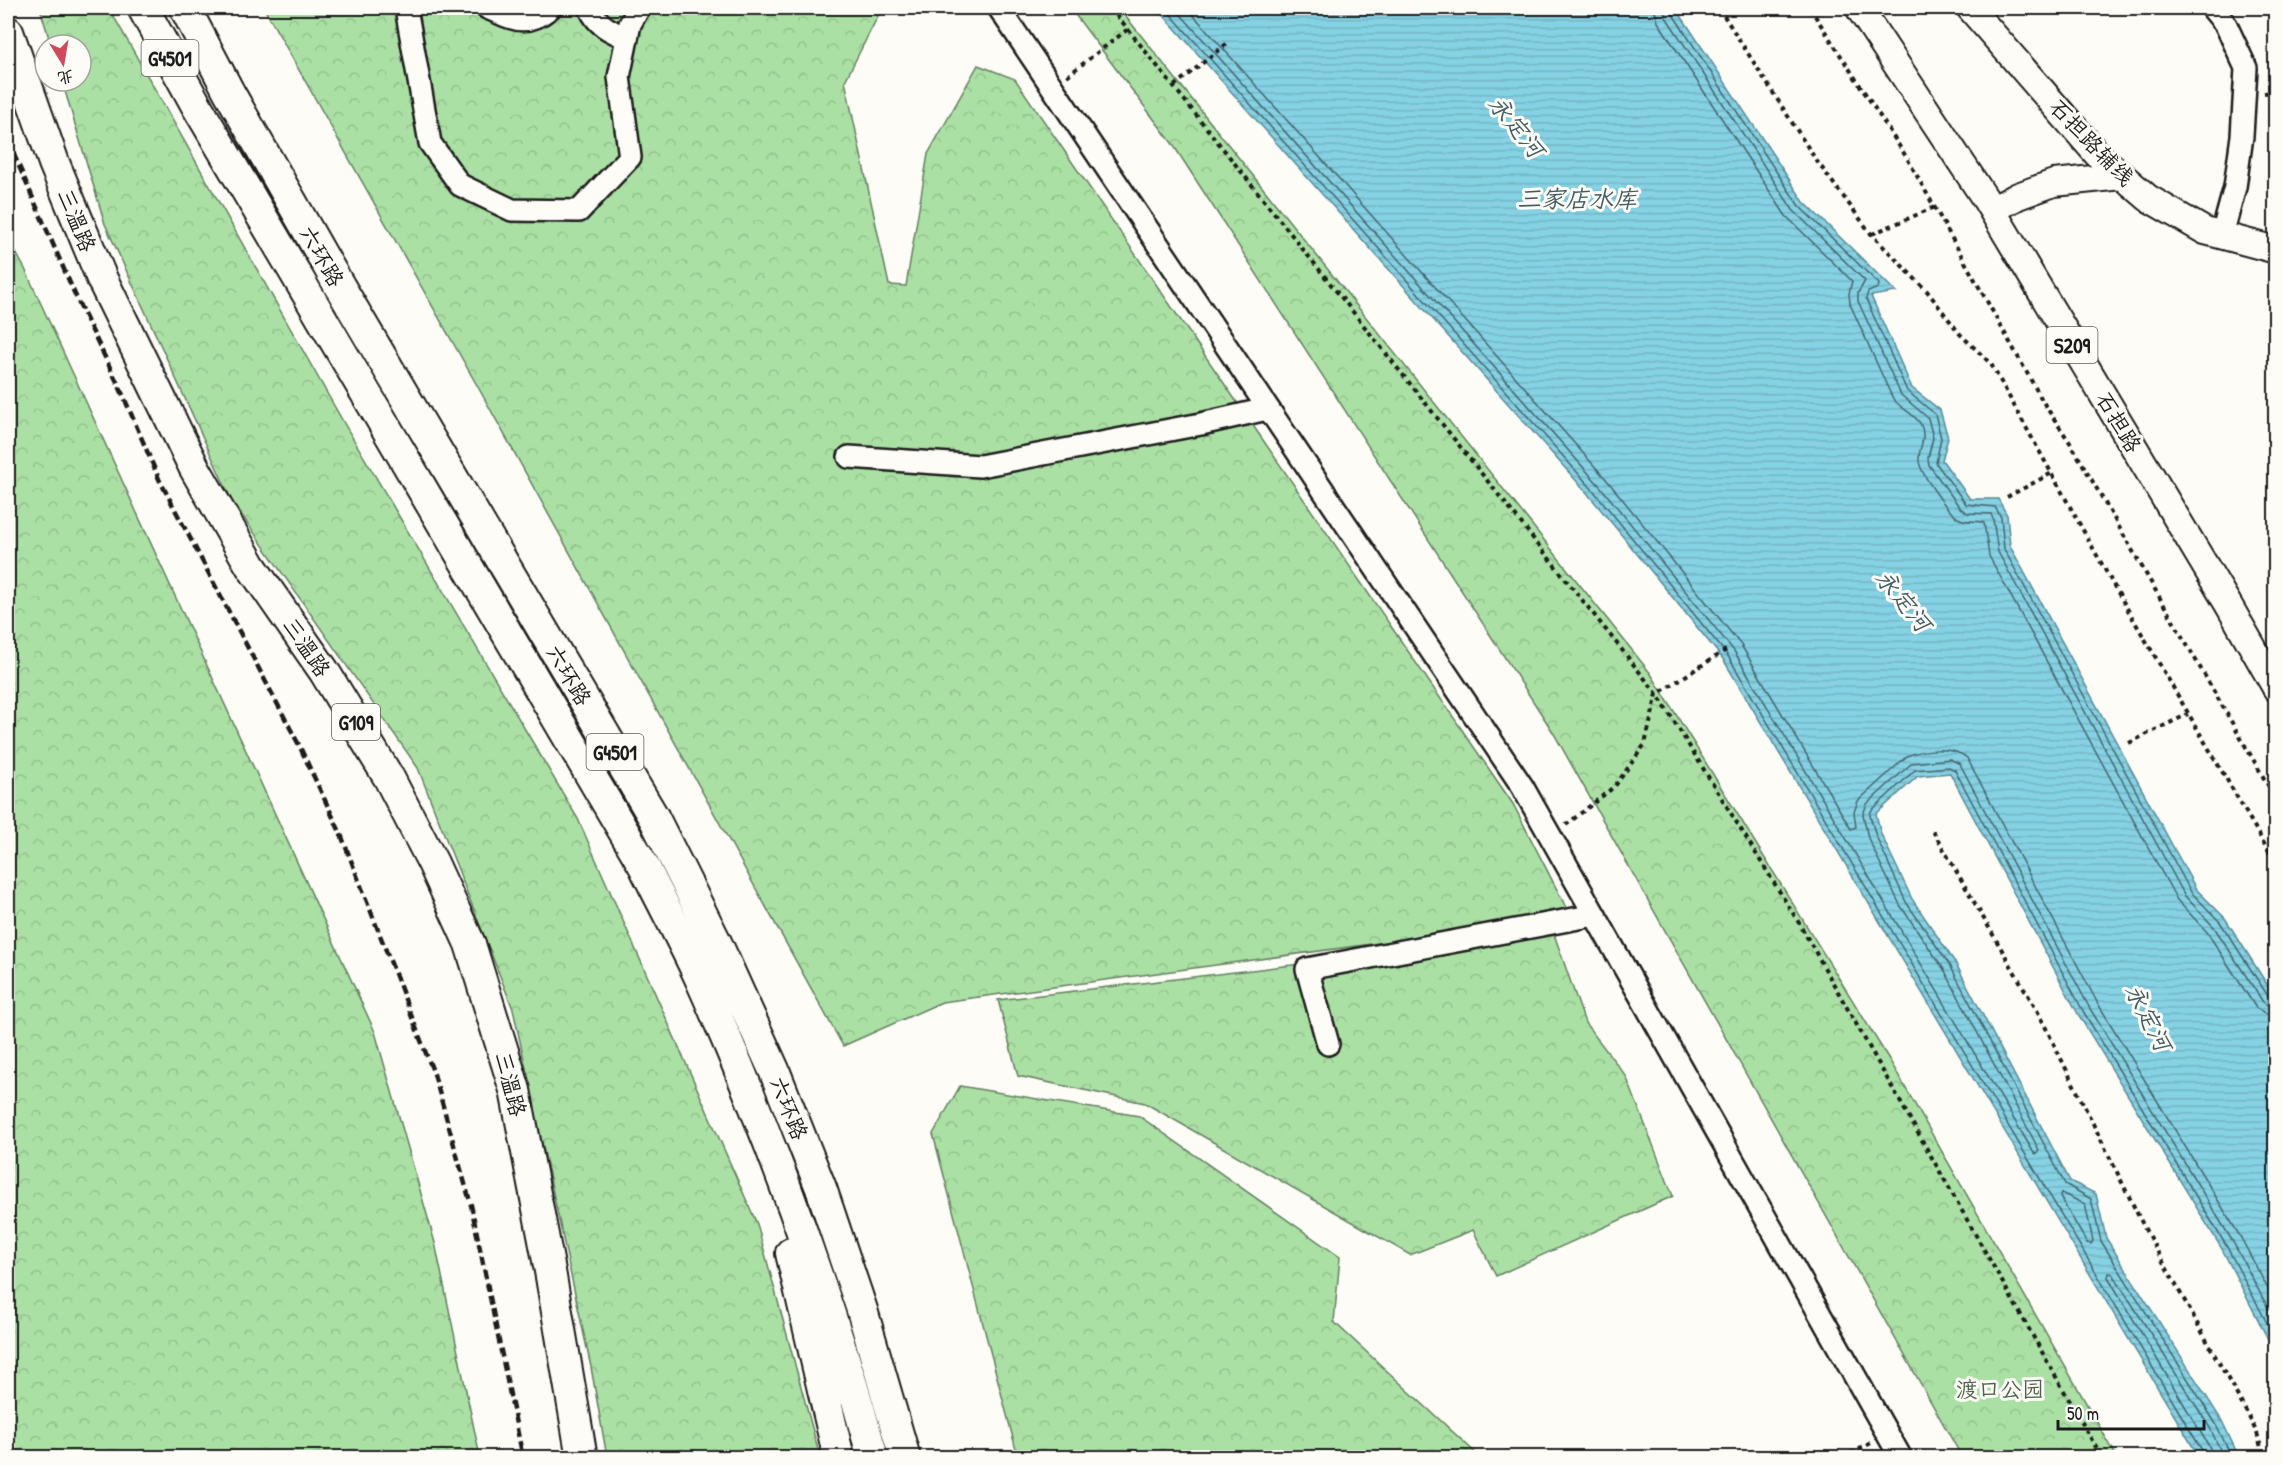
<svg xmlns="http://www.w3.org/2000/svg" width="2283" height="1465" viewBox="0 0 2283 1465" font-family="'Patrick Hand','LXGW WenKai TC',sans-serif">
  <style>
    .forest { fill: url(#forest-crowns); stroke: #637e60; stroke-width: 1.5 }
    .water { fill: url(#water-rules); stroke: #5b8994; stroke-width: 1.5 }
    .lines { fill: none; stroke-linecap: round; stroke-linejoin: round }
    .shore { stroke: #46656c; stroke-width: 1.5 }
    .minor-casing { stroke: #1c1c1c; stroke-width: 26 }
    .major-casing { stroke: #1c1c1c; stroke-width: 30 }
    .highway-casing { stroke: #1c1c1c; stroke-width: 34 }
    .path { stroke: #1c1c1c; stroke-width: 4; stroke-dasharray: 4.5 4.5; stroke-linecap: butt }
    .minor { stroke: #fdfcf7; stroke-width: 21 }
    .major { stroke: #fdfcf7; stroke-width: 26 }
    .highway { stroke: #fdfcf7; stroke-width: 30 }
    .rail { stroke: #1c1c1c; stroke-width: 4.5; stroke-dasharray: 9 4.5; stroke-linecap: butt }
    .labels { text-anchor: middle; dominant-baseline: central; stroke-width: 6; stroke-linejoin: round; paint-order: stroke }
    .shield { fill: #fdfcf7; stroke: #605f5e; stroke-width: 1.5 }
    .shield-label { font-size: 21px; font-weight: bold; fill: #1c1c1c }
    .street-label { font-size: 22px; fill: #1c1c1c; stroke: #fdfcf7 }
    .park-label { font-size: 22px; fill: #4e614c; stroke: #fdfcf7 }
    .water-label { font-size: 24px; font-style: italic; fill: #415c62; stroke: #fdfcf7 }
  </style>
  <defs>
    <pattern id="forest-crowns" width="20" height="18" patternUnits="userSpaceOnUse" patternTransform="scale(1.5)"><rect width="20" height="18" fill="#aae0a4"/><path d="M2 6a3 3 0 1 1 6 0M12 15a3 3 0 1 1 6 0" fill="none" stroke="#92c08d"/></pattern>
    <pattern id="water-rules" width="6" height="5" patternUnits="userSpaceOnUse" patternTransform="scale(1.5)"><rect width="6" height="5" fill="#85d2e4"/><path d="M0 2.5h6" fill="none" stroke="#72b4c3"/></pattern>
  </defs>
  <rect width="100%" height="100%" fill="#fdfcf7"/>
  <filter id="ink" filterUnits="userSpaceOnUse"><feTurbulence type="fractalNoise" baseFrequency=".0167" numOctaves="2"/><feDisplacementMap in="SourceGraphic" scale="12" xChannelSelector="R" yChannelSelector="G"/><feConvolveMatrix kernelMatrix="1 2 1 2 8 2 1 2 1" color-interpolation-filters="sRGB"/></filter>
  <g filter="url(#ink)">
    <!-- forest -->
    <path class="forest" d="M40,8H109L345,425L578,819L757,1224L820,1457H607L591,1367L513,1009L418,768L232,501L105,224L62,81H81V45H51Z
      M264,8H882L845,81L889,285L906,286L928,154L978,65L1015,79L1513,804L1571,917L942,1002L843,1046L478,387Z
      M1070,8H1119L1651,674L1890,1061L2117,1457H1962L1553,732L1172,143Z
      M8,238L25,269L375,1032L435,1243L480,1457H8Z
      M1554,934L1585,1023L1626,1076L1673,1196L1496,1276L1473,1230L1410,1255L1145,1103L1018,1076L998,1000Z
      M960,1086L1139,1116L1340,1257L1334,1322L1480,1457H1018L933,1134Z"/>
    <!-- water -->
    <path class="water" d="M1157,8H1676L1804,202L1896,292L1871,296L1912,388L1940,410L1948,438L1942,460L1970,499H1998L2007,515L2010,546L2196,889L2225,918L2275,997V1353L2222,1249L2078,1014L1950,773L1918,776L1876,814L1881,834L1912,899L1956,964L2070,1181L2096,1194L2106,1238L2222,1421L2239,1457H2199L1723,659L1588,494Z"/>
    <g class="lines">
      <!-- shore -->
      <path class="shore" d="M1165,8L1593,490L1728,656L2203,1452L2204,1458
        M1175,8L1599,485L1734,651L2034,1153L2037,1154L2039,1150L1945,971L1900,905L1868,838L1863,814L1867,804L1912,763L1950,759L1960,764L2089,1007L2233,1242L2276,1323
        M1187,8L1606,479L1741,645L1851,829L1856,827L1854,812L1858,801L1907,756C1923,749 1953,746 1967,758L2097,1002L2241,1238L2276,1304
        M1654,8L1658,22L1786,216L1852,281L1849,294L1850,304L1892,397C1898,408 1916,414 1921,425C1927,439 1918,448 1919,461C1920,473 1948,512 1958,518C1966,523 1976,520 1984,523L1989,556L2177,900L2207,932L2256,1008L2266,1014L2276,1016
        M1663,8L1666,17L1793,210L1865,281L1858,293V301L1901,395L1928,418L1933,438L1928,458L1929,465L1961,509L1968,513L1991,514L1993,519L1998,552L2185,896L2214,927L2263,1002L2269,1006L2276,1007
        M1671,8L1672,13L1799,206L1879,284L1878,288L1868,292L1866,299L1907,391L1935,414L1941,438L1936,463L1966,504L1995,507L2001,517L2004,549L2191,892L2220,922L2268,996L2276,999
        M2061,1193L2085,1204L2093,1241L2091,1244L2087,1243L2060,1197Z
        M2212,1458L2210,1448L2108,1277L2109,1273L2113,1274L2210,1428L2224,1458
        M2232,1458L2216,1424L2101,1241L2091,1199L2065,1184L1951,967L1906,902L1876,836L1870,816L1871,811L1915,770L1949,767L1955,770L2083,1011L2227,1247L2276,1340"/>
      <!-- minor casing -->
      <g class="minor-casing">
        <path id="minor" d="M406,8L430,143L460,185L512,210L579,211L630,157L619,77L630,24L639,8
          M487,8C514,19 525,28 550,8
          M590,8C597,25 610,31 627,38
          M999,8L1522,786L1901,1458
          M2212,8L2226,25L2246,68L2242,136L2235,187L2222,235
          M849,457L980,466L1201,424L1267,409
          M1328,1044L1307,969L1595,915"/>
      </g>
      <!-- major casing -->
      <g class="major-casing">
        <path id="major" d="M1859,8L1986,200L2228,604L2276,688
          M1970,8L2097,154L2148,198L2205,231L2276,250
          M1992,210L2018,196L2054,183L2122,176"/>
      </g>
      <!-- highway casing -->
      <g class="highway-casing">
        <path id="highway" d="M143,8L198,108L644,866C662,903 682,939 699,976C769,1132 828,1292 873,1458
          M185,8L229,92L340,287L654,818L716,942L774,1070L821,1188L862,1310L905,1458
          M8,32L54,163L102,279L194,467L251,566L324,671L389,778L433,863L470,944L515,1090L550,1271L582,1458
          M791,1253L839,1458"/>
      </g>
      <!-- path -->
      <path class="path" d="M1111,8L1657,694L1799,923L2102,1458
        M1719,8L1816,160L1872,235L1927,291L1960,334L1991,364L2114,586L2276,864
        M1810,8L1907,158L2046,407L2071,444L2276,799
        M1067,76L1128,29
        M1174,86L1230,41
        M2264,93L2276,92
        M1872,234L1935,207
        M2007,497L2052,473
        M2129,743L2188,714
        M1566,825L1615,786L1645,744L1657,694L1726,650
        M1933,831L2039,1014L2146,1231L2248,1415L2257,1433L2264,1458
        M1843,1458L1871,1443"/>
      <!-- minor -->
      <use href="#minor" class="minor"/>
      <!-- major -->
      <use href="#major" class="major"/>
      <!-- highway -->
      <use href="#highway" class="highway"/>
      <!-- rail -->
      <path class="rail" d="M2268,8L2276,19
        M8,141L80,306L120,388L159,479L298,743L340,832L434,1074L471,1205L523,1458"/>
    </g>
  </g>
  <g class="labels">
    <!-- shield labels -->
    <g class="shield">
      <rect x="141.5" y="40" width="57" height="36" rx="4.5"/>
      <rect x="2046.5" y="327" width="51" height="36" rx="4.5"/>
      <rect x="332" y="704" width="48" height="36" rx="4.5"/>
      <rect x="586.5" y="734" width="57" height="36" rx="4.5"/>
    </g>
    <g class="shield-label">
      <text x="170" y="58">G4501</text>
      <text x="2072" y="345">S209</text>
      <text x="356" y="722">G109</text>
      <text x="615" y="752">G4501</text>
    </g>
    <!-- street labels -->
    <g class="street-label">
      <text transform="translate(2092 142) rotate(46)">石担路辅线</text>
      <text transform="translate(77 220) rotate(68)">三温路</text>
      <text transform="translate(322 256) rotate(60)">六环路</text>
      <text transform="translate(2119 422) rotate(59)">石担路</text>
      <text transform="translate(307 647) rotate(56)">三温路</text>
      <text transform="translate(569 675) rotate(59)">六环路</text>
      <text transform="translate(511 1084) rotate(76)">三温路</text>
      <text transform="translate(789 1108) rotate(68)">六环路</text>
    </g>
    <!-- park labels -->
    <g class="park-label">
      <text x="2000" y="1389">渡口公园</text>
    </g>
    <!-- water labels -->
    <g class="water-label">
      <text transform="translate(1517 126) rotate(51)">永定河</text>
      <text x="1577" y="198">三家店水库</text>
      <text transform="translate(1904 600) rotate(51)">永定河</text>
      <text transform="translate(2149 1017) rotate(63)">永定河</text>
    </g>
  </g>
  <!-- margin -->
  <rect width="2283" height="1465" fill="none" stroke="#fdfcf7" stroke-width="30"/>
  <rect x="15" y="15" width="2253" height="1435" fill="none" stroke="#1c1c1c" stroke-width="2" filter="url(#ink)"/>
  <!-- north arrow -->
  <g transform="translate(63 63) rotate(169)"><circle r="28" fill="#fdfcf7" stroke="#a3a29f" stroke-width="1.5"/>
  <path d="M0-4.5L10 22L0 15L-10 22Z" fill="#d1495b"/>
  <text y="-9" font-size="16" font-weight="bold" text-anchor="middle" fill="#1c1c1c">北</text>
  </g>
  <!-- scale -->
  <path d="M2058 1420v9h146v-9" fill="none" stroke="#1c1c1c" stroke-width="3"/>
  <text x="2067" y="1420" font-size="18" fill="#1c1c1c" stroke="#fdfcf7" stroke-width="4.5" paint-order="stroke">50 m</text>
</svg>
